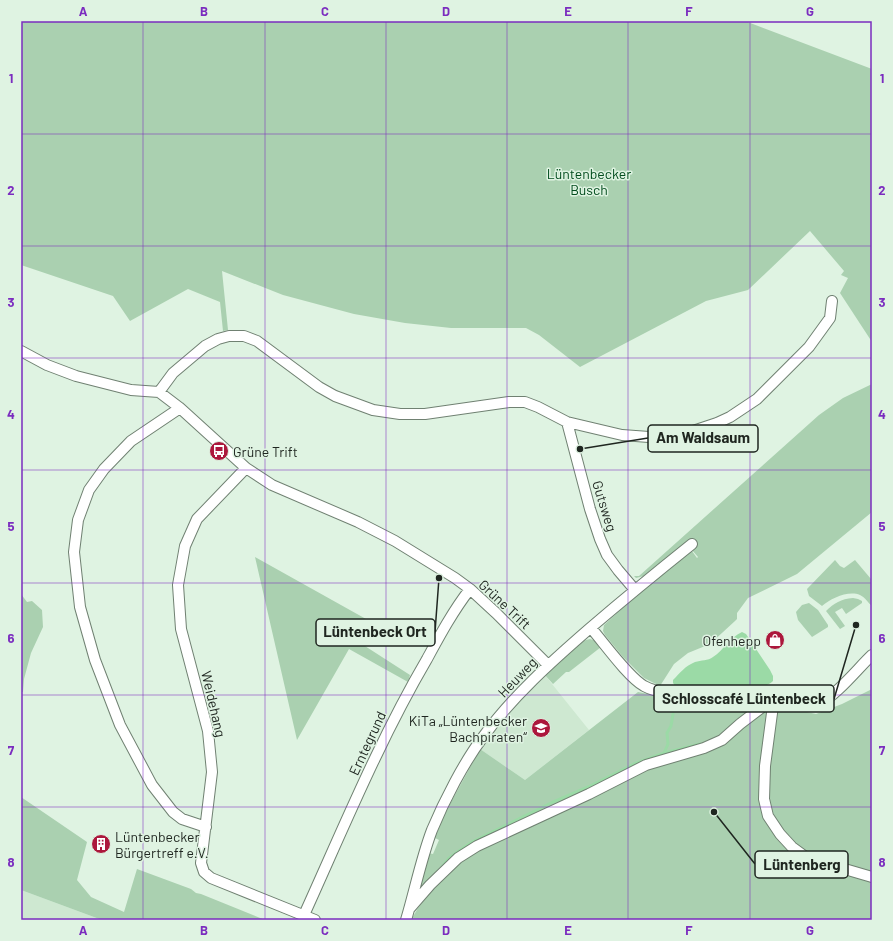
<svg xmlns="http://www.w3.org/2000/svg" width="893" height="941" viewBox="0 0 893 941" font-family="Barlow,sans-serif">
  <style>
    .built { fill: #cee8d1 }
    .green { fill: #aad0b0 }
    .water { fill: #9bdaa6 }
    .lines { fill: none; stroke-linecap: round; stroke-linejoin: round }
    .stream { stroke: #9bdaa6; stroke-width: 3 }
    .minor-casing { stroke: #708172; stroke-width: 12 }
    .minor { stroke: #fff; stroke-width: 10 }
    .grid { fill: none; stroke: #7b2cbf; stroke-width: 1; stroke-opacity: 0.55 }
    .labels { text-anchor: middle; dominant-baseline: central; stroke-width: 3; stroke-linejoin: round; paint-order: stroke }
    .park-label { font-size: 14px; fill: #024c1d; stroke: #dff3e2 }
    .poi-label { font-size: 14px; fill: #1f2620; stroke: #dff3e2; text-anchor: start }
    .street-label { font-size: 14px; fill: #1f2620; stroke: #dff3e2 }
    .leader { fill: none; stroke: #1f2620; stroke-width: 1.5 }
    .callout-dot { fill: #1f2620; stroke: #dff3e2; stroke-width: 1.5 }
    .callout { fill: #dff3e2; stroke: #1f2620; stroke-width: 1.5 }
    .callout-label { font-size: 15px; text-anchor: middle; font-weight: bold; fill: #1f2620 }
    .neatline { fill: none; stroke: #7b2cbf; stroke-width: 1.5 }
    .grid-label { font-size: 13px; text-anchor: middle; font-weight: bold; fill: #7b2cbf }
  </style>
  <rect width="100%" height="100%" fill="#dff3e2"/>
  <!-- built -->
  <path class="built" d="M544,674L589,730L525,780L480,749L497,726Z
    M21,890L102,920H21Z"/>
  <!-- green -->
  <path class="green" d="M21,21H745L872,69V342L840,293L848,278L841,275L844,271L810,231L748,290L706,301L580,367L539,335L526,328H451L405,323L354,314L283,295L222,271L228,330L223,331L220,302L188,289L130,321L113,296L21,265Z
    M872,384V512L797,574L748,598L737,613V619L735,621L710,644L688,653L674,664L660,686L644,678L623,657L605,635L603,631L604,625L689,547L697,558L698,557L686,543L644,576L636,578L634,576H639L819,415L843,398Z
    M255,557L366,619L355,639L368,648L410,675L408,682L349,649L297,740Z
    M835,560L840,566L844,568L855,560L871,579L872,606C868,603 866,598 860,595C849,590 831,598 822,606L809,596L807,589Z
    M21,594L27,602L32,601L42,610L43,627L31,653L24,679L23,692H21Z
    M853,598L858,599L862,601V603L846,614L842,608L835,612L845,626L840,629L826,611C834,603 841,599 853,598Z
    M809,603L818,610L828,625V627L812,637L798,620L796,612L802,605Z
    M590,639L596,641L601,647L569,672H566L553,684L544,674L581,642L586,640Z
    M872,689V920H411L418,908L443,877L473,851L647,769L706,751L763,711L767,712L775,723L779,706L816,714L842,704Z
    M638,692L659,696L749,701L756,702L755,707L720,736L706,744L636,766L488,836L422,890L420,888L428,853L433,854L439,840L435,838L443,817L480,749L525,780Z
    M21,797L87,842L77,880L91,897L124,912L137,869L191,889L196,893L201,894L265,920H102L21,890Z"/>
  <!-- water -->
  <path class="water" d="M742,632L746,634L770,670L773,676V681C760,695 695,689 676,687L673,683V680C680,673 685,666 695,662C701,660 708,661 713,657C724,650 729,638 742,632Z"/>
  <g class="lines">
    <!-- stream -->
    <path class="stream" d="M664,753L700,744
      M443,866L449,858L472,842L551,803L588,787L634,764L664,753L668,744L667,733L671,726L673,714"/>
    <!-- minor casing -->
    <g class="minor-casing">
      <path id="minor" d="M21,351L47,365L76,376L131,390L159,392L180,408L246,468L272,485L358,522L395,541L455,578L470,589L496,613L548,665
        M159,392L173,373L205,346L218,339L229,336H244L257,341L319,387L335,396L373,410L400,414H425L509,402H525L538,407L567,422L622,435L649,437L670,436L690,432L717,423L730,417L757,399L809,347L830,318L832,301
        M180,408L131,441L104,469L89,490L78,520L74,552L80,607L95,660L120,725L152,785L173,812L182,819L206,827
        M567,422L590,509L600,539L607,555L618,570L635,590
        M246,468L197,519L185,546L178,585L181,629L208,731L212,772L201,863L204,872L211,878L315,920
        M591,628C604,643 628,677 644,686C659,694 678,694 695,695C721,696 748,695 774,698C789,700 806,708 821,702C835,697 860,666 872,655
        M774,698L765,766L764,799L768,816L780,834L792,847L807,858L872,877
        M410,908L430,885L458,858L477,846L589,794L646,765L704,748L722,740L740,724L774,698
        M304,915C343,829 379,741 427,659C440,635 453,611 470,589
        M406,920C415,890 421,859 432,830C444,801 464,762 483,737C513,696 551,662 589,629C623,600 657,572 692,544"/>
    </g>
    <!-- minor -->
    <use href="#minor" class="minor"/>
  </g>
  <!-- grid -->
  <path class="grid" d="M143,21V920M265,21V920M386,21V920M507,21V920M628,21V920M750,21V920M21,134H872M21,246H872M21,358H872M21,470H872M21,583H872M21,695H872M21,807H872"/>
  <!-- icons -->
  <defs>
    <g id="bus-disc" transform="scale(1)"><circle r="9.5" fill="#ac173c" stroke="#dff3e2"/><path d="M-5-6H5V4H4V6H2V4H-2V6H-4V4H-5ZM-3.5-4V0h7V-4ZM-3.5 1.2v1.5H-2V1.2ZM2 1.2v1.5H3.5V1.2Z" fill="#fff"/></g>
    <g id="shop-disc" transform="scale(1)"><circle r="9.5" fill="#ac173c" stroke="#dff3e2"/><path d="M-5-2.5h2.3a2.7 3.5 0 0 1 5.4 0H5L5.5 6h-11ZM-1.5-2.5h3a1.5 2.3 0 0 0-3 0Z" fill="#fff"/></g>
    <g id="school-disc" transform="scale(1)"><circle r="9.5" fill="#ac173c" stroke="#dff3e2"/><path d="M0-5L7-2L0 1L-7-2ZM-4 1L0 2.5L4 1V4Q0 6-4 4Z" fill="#fff"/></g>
    <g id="building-disc" transform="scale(1)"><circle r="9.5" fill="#ac173c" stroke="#dff3e2"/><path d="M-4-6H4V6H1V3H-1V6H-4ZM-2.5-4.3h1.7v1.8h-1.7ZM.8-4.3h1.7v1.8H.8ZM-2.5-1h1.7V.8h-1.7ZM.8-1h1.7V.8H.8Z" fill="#fff"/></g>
  </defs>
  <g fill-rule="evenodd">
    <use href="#bus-disc" x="219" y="451"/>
    <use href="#shop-disc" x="775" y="640"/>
    <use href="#school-disc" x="541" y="728"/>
    <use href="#building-disc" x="101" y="844"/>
  </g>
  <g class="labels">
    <!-- park labels -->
    <g class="park-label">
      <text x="589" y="173">Lüntenbecker<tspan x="589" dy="16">Busch</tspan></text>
    </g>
    <!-- poi labels -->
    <g class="poi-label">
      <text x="233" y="451">Grüne Trift</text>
      <text x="761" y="640" text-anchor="end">Ofenhepp</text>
      <text x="527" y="720" text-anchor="end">KiTa „Lüntenbecker<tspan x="527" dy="16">Bachpiraten“</tspan></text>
      <text x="115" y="836">Lüntenbecker<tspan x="115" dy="16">Bürgertreff e.V.</tspan></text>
    </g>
    <!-- street labels -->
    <g class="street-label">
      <text transform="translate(605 506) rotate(73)">Gutsweg</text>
      <text transform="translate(505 604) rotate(43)">Grüne Trift</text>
      <text transform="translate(517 677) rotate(-46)">Heuweg</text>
      <text transform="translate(214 704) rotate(77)">Weidehang</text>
      <text transform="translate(367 743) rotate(-65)">Erntegrund</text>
    </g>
  </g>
  <!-- callouts -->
  <path class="leader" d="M580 449L648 438M439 578L435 632M856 625L834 699M714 812L755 864"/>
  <g class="callout-dot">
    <circle cx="580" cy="449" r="4"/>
    <circle cx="439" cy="578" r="4"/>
    <circle cx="856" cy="625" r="4"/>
    <circle cx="714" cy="812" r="4"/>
  </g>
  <g class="callout">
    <rect x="648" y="425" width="110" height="27" rx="4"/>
    <rect x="316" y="619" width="119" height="27" rx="4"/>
    <rect x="654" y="685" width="180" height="27" rx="4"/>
    <rect x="755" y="851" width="93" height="27" rx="4"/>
  </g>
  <g class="callout-label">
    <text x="703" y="443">Am Waldsaum</text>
    <text x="375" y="637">Lüntenbeck Ort</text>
    <text x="744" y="704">Schlosscafé Lüntenbeck</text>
    <text x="802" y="870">Lüntenberg</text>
  </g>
  <!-- border -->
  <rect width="893" height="941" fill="none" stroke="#dff3e2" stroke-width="44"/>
  <rect x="22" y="22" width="849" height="897" class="neatline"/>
  <g class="grid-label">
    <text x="83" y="16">A</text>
    <text x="204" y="16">B</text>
    <text x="325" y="16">C</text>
    <text x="446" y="16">D</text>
    <text x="568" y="16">E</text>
    <text x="689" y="16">F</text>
    <text x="810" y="16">G</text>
    <text x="11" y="83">1</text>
    <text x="882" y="83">1</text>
    <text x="11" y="195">2</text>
    <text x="882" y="195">2</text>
    <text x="11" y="307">3</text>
    <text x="882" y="307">3</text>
    <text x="11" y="419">4</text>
    <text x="882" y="419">4</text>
    <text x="11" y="531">5</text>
    <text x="882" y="531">5</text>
    <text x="11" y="643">6</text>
    <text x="882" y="643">6</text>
    <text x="11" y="755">7</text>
    <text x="882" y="755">7</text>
    <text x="11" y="867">8</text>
    <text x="882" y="867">8</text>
    <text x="83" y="935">A</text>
    <text x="204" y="935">B</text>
    <text x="325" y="935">C</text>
    <text x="446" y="935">D</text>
    <text x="568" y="935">E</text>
    <text x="689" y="935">F</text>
    <text x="810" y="935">G</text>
  </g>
</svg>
